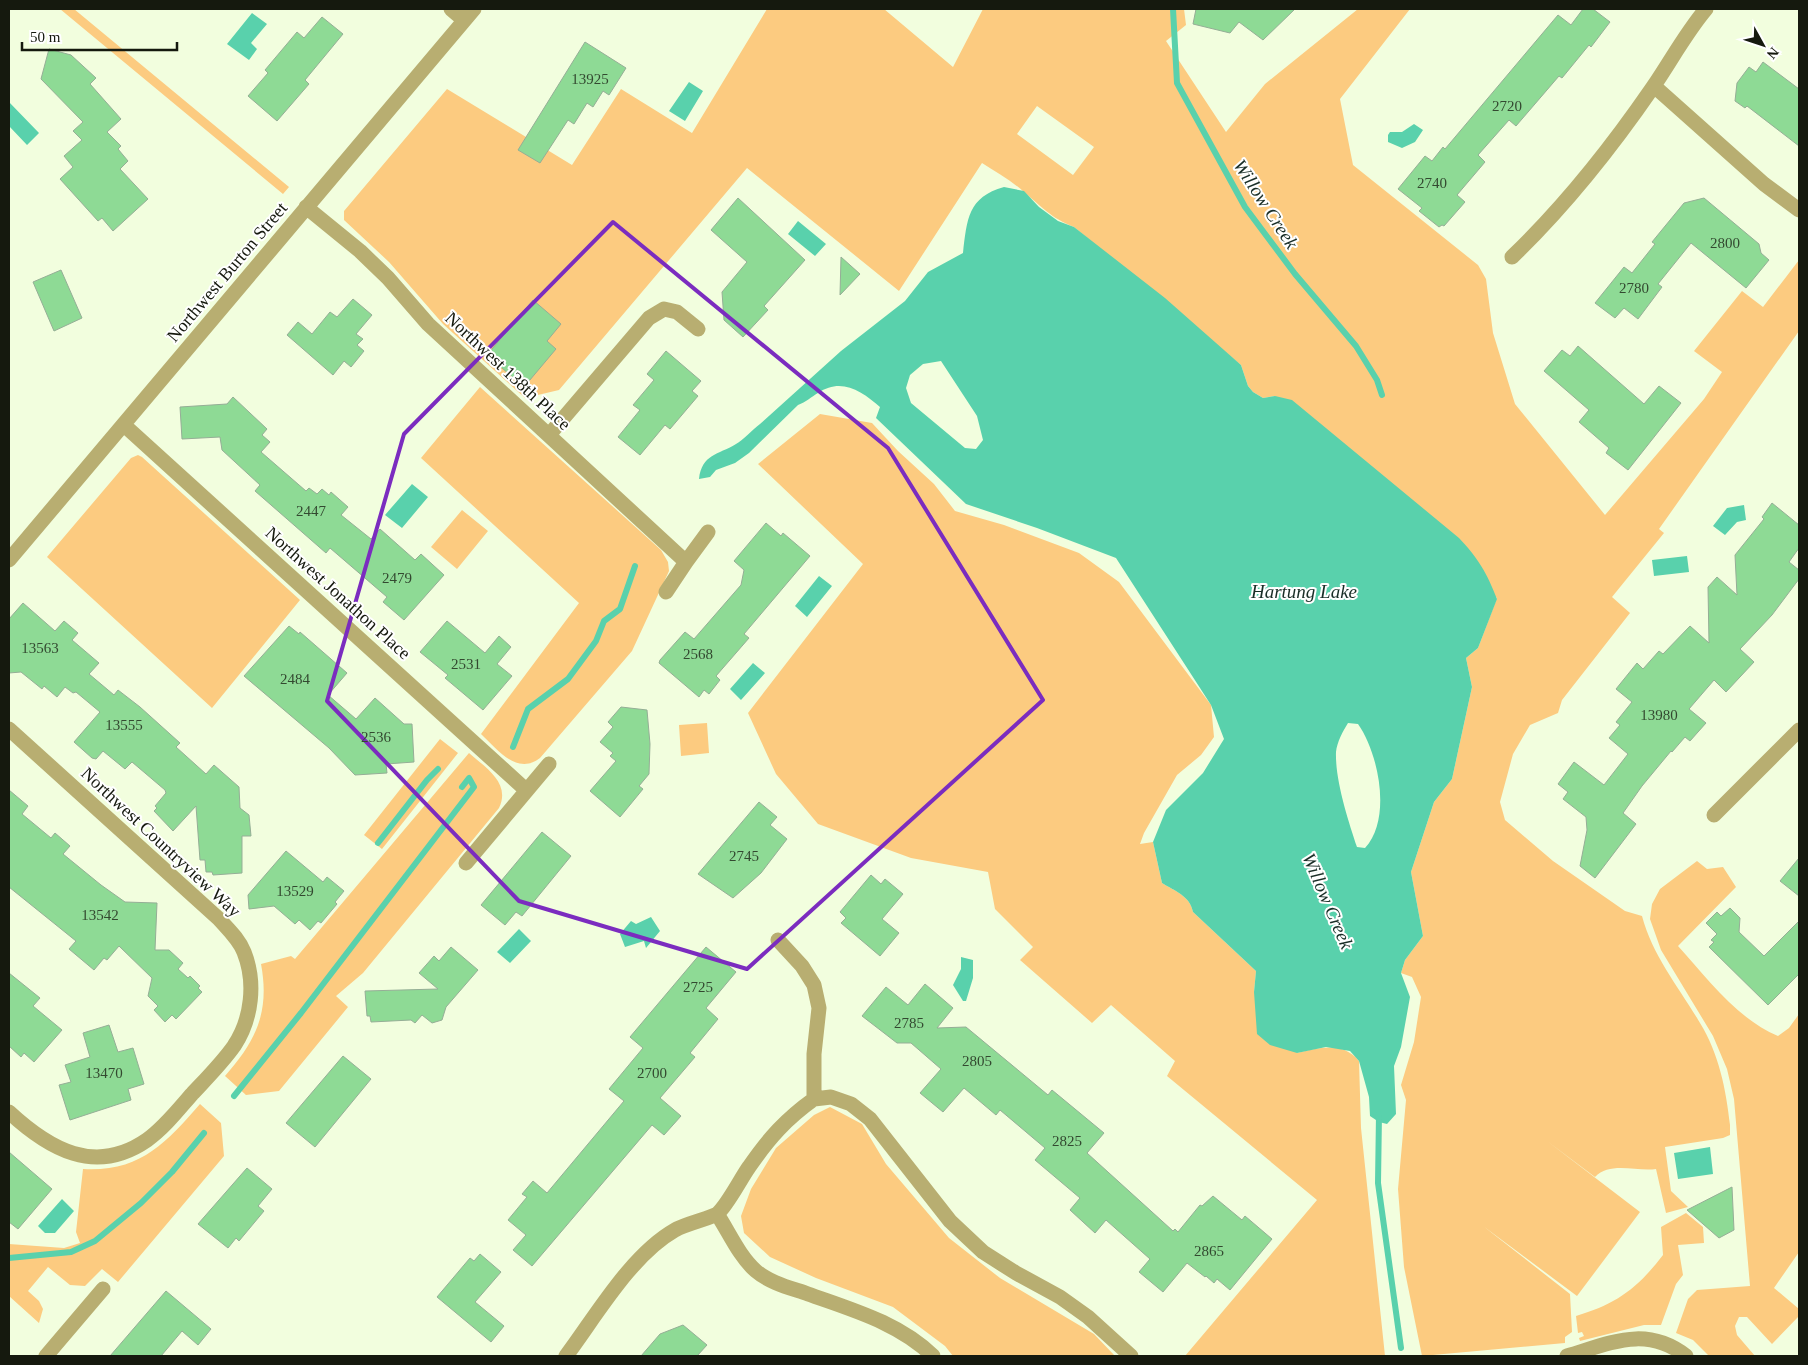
<svg xmlns="http://www.w3.org/2000/svg" width="1808" height="1365" viewBox="0 0 1808 1365" font-family="'Times New Roman',serif">
  <style>
    .green { fill: #fccb80; fill-rule: evenodd }
    .water { fill: #59d1ac; fill-rule: evenodd }
    .lines { fill: none; stroke-linecap: round; stroke-linejoin: round }
    .stream { stroke: #59d1ac; stroke-width: 6 }
    .building { fill: #8eda95; stroke: #95ae96 }
    .minor { stroke: #b8ae71; stroke-width: 15 }
    .marked { fill: none; stroke: #7b2cbf; stroke-width: 4; stroke-linejoin: round }
    .labels { text-anchor: middle; dominant-baseline: central; stroke-width: 4; stroke-linejoin: round; paint-order: stroke }
    .number-label { font-size: 15px; fill: #334930 }
    .street-label { font-size: 18px; fill: #15190e; stroke: #fff }
    .water-label { font-size: 19px; font-style: italic; fill: #192e27; stroke: #fff }
  </style>
  <rect width="100%" height="100%" fill="#f2fede"/>
  <!-- green -->
  <path class="green" d="M60,9H74L289,187L283,194Z
    M767,9H884L953,67L983,9H1184L1186,25L1166,41L1226,132L1265,84L1358,9H1410L1340,99L1353,165L1478,265L1486,279L1493,333L1515,404L1605,515L1704,399L1722,372L1694,351L1742,291L1763,307L1799,260V331L1659,529L1664,533L1612,597L1630,613L1562,700L1558,713L1530,725L1513,754L1500,802L1505,820L1553,861L1625,911L1642,916C1653,957 1679,987 1700,1023C1719,1054 1726,1089 1730,1125V1135L1723,1138L1665,1147L1671,1191L1688,1207L1666,1213L1656,1169C1637,1172 1610,1161 1595,1177L1547,1141L1640,1212L1577,1296L1483,1226L1570,1294L1572,1332L1565,1337V1343L1422,1356L1404,1267L1398,1189L1406,1100L1401,1085L1414,1042L1421,997L1412,977L1401,973L1405,960L1423,936L1411,872L1434,802L1452,779L1472,687L1466,658L1478,648L1497,598L1275,396L1263,398L1253,392L1248,386L1241,365L1074,227C1051,218 1042,207 1024,192C1012,181 996,172 982,163L899,291L747,168L559,390L525,398L443,324L389,262L344,220V211L447,89L572,165L621,89L692,133ZM1037,106L1094,147L1073,175L1017,134Z
    M480,387L661,550L668,562L669,571L632,651L540,758C517,776 497,749 481,734L579,603L421,458Z
    M820,414L872,423L898,451L934,484L955,511L1004,525L1079,553L1119,582L1211,705L1214,737L1201,755L1177,775L1144,833L1140,844L1153,842L1162,883C1175,891 1190,896 1193,912L1256,971L1254,992L1297,1053C1320,1048 1342,1041 1359,1061L1361,1128L1385,1356H1185L1317,1200L1167,1076L1175,1061L1111,1005L1092,1023L1020,960L1033,947L995,909L988,872L911,858L818,824L776,774L748,713L863,564L758,464Z
    M138,455L142,457L300,600L212,708L47,557L131,458Z
    M462,510L488,531L457,569L431,547Z
    M707,723L709,753L681,756L679,725Z
    M440,739L458,753L382,849L364,835Z
    M469,753C486,768 511,783 499,808L363,973L336,996L348,1007L279,1091L246,1095L225,1076C256,1041 270,1012 261,964L291,956L295,959Z
    M1697,861L1707,869L1723,867L1736,887L1678,946C1707,978 1737,1019 1778,1036L1789,1028L1799,1014V1252L1774,1288L1799,1309V1316L1772,1344L1747,1317H1739L1735,1326L1737,1335L1755,1356H1709L1693,1340L1676,1333L1688,1299L1697,1290L1750,1286L1734,1099L1727,1069L1713,1036L1661,950L1650,919L1652,904L1660,889Z
    M200,1104L221,1123L224,1156L118,1282L102,1269L85,1286L70,1285L48,1267L28,1291L39,1301L43,1309L39,1323L9,1296V1244L64,1248L80,1243L76,1232L83,1169C140,1172 165,1144 200,1104Z
    M830,1107L862,1124L886,1164L949,1238L1000,1278L1094,1334L1115,1356H953L945,1346L893,1307L816,1278L770,1257L744,1233L741,1216L751,1189L776,1148L814,1115Z
    M1686,1213L1703,1227L1704,1243L1678,1245L1683,1275L1676,1284L1661,1325H1644L1580,1341L1579,1338L1584,1336L1582,1332L1578,1333L1576,1316C1616,1304 1637,1289 1663,1255L1661,1227Z"/>
  <!-- water -->
  <path class="water" d="M252,13L267,24L251,43L257,49L249,60L227,44Z
    M689,82L703,91L685,121L669,111Z
    M9,102L39,133L27,145L9,126Z
    M1414,124L1423,130L1415,142L1402,148L1388,142V135L1390,132H1402Z
    M1004,187L1024,191L1039,207L1058,221L1074,227L1165,298L1241,365L1248,386L1253,392L1263,398L1275,396L1292,400L1459,538C1478,558 1487,573 1497,599L1478,648L1466,658L1472,687L1452,779L1434,802L1411,872L1423,936L1405,960L1401,973L1410,997L1401,1047L1394,1066L1396,1114L1387,1124L1379,1122L1370,1116L1369,1097L1359,1061L1350,1051L1326,1047L1297,1053L1270,1045L1257,1034L1254,992L1256,971L1193,912C1190,896 1175,891 1162,883L1153,842L1166,810L1203,773L1224,739L1211,705L1116,558L1037,528L966,504L876,418L880,407C862,391 841,377 818,393C811,397 806,402 798,405L749,453L735,463L716,470L710,477L699,479C702,454 718,455 736,444C742,441 752,430 760,424L841,351L905,301L928,272L963,253C967,219 968,197 1004,187ZM941,361L977,416L983,440L976,449L965,448L911,403L906,388L910,375L923,364ZM1348,723L1358,724C1379,754 1392,819 1365,848L1357,847C1348,820 1335,780 1336,752C1337,742 1343,731 1348,723Z
    M798,221L826,244L815,256L788,234Z
    M412,484L428,497L402,528L385,515Z
    M1744,505L1746,520L1737,522L1725,535L1713,526L1727,508Z
    M1687,556L1689,572L1654,576L1652,560Z
    M819,576L832,586L807,617L795,606Z
    M753,663L765,673L741,700L730,689Z
    M651,917L660,931L646,948L644,941L625,947L620,934L631,921L636,924Z
    M519,929L531,941L510,963L497,952Z
    M961,957L973,960V978L966,1001H963L953,985L961,969Z
    M1710,1147L1713,1174L1678,1179L1674,1153Z
    M62,1199L74,1211L55,1233H45L38,1226Z"/>
  <g class="lines">
    <!-- stream -->
    <path class="stream" d="M1173,9L1177,83L1245,207L1295,274L1356,346L1377,380L1382,395
      M513,747L528,709L568,679L596,641L604,621L620,609L635,566
      M378,843L427,780L438,769
      M234,1096L301,1013L474,787L469,778L462,787
      M1379,1114L1378,1183L1401,1348
      M9,1258L71,1252L95,1241L141,1203L172,1172L204,1133"/>
  </g>
  <!-- building -->
  <path class="building" d="M1196,9H1295L1263,40L1239,22L1230,33L1193,24Z
    M1583,9H1593L1610,22L1591,47L1589,45L1562,78L1559,76L1516,126L1509,120L1478,155L1485,162L1457,195L1465,202L1444,226L1442,225L1439,227L1419,211L1422,208L1398,189L1425,156L1432,161L1443,147L1445,149L1558,15L1571,25Z
    M322,17L343,34L305,80L309,84L277,121L248,96L268,73L265,70L297,32L304,38Z
    M585,42L626,68L609,95L603,91L593,107L587,103L574,124L568,120L540,163L518,150Z
    M49,49L71,55L96,78L90,84L121,119L107,132L121,146L118,149L128,161L120,169L148,199L113,231L102,218L98,221L60,179L73,167L64,156L82,140L73,131L83,122L41,79Z
    M1763,62L1799,89V146L1747,106L1745,108L1735,101L1737,83L1749,67L1756,72Z
    M738,198L805,260L764,306L768,310L743,337L724,320L722,292L747,262L711,230Z
    M1704,198L1759,244L1761,253L1769,260L1746,288L1691,243L1658,284L1662,287L1638,319L1624,308L1615,318L1595,303L1624,267L1632,273L1655,244L1652,242L1684,203Z
    M841,257L860,274L840,295Z
    M61,270L82,318L54,331L33,282Z
    M353,299L372,315L356,334L363,339L357,345L364,351L351,367L344,361L333,375L287,335L298,322L312,334L330,312L337,317Z
    M533,300L561,324L547,341L556,349L524,387L487,355Z
    M1578,346L1644,404L1659,386L1681,403L1628,470L1606,453L1609,448L1579,422L1589,410L1544,371L1562,350L1570,356Z
    M666,351L701,381L692,391L698,396L670,429L665,425L640,455L618,437L640,410L633,405L654,380L647,374Z
    M233,397L267,429L262,435L270,442L261,452L306,491L309,488L317,494L322,489L329,495L331,492L348,507L341,515L371,539L380,529L415,560L421,554L444,575L404,620L383,602L387,597L330,548L326,553L255,491L260,485L222,450L220,437L182,439L180,407L227,404Z
    M1772,503L1799,525V548L1789,562L1799,570V579L1772,615L1740,649L1754,662L1726,692L1714,680L1689,709L1706,723L1690,741L1685,737L1672,752L1671,751L1642,786L1623,813L1636,824L1595,878L1580,866L1587,830L1586,817L1563,799L1568,792L1558,784L1574,762L1604,785L1628,754L1609,738L1620,725L1616,722L1632,702L1616,689L1637,663L1643,669L1659,651L1663,654L1690,626L1709,643L1708,587L1717,577L1737,595L1735,555L1764,519L1762,517Z
    M766,523L781,536L783,533L810,556L744,634L749,638L716,676L720,680L709,694L704,690L699,697L659,663L660,660L685,632L694,639L741,585L744,570L734,561Z
    M23,603L55,631L64,621L78,633L72,640L99,663L89,674L114,695L118,690L140,707L180,743L176,747L206,774L214,765L239,787L240,808L249,815L251,836H242V873L213,875L212,872H206L205,860H200L196,806L173,831L154,811L157,808L155,806L166,793L165,790L132,762L125,769L103,751L96,759L92,758L74,742L100,712L76,692L73,693L65,687L57,697L44,686L42,689L21,672L9,673V619Z
    M447,621L485,653L499,636L511,647L497,664L512,676L483,710L445,678L448,675L420,652Z
    M289,626L299,634L300,632L347,673L328,695L356,719L375,698L404,724H412L414,762L386,764L387,773L355,775L329,748L244,676Z
    M621,707L647,710L650,744L649,774L639,786L643,789L620,817L590,791L616,761L610,756L613,753L600,742L613,727L608,722Z
    M9,790L28,806L22,814L51,838L55,833L70,846L63,854L101,885L125,902L157,903L155,950H169L183,963L178,969L188,978L190,976L200,986L198,988L202,992L176,1019L172,1015L165,1022L154,1010L158,1006L148,996L152,978L119,946L107,960L104,958L94,970L69,949L76,941L9,887Z
    M759,802L777,817L770,825L787,839L761,873L733,898L698,874Z
    M542,832L571,856L522,916L516,912L505,925L481,905Z
    M286,851L323,882L327,877L344,891L335,902L337,904L321,923L318,921L310,930L299,920L295,924L274,906L249,909L248,895Z
    M1799,858V896L1780,881Z
    M871,875L881,884L885,879L903,894L882,919L899,933L880,956L841,923L846,918L840,912Z
    M1730,908L1740,918L1739,932L1764,956L1799,921V974L1768,1005L1709,947L1714,942L1711,940L1717,934L1706,923L1717,912L1721,916Z
    M451,947L478,970L446,1007L442,1020L432,1023L422,1015L415,1023L411,1020L371,1022L370,1016H367L365,991L438,989L419,973L434,956L439,961Z
    M706,947L736,972L706,1008L718,1019L690,1053L695,1057L660,1098L681,1116L664,1135L652,1125L532,1266L513,1250L526,1235L508,1220L527,1197L522,1194L533,1181L547,1193L624,1101L609,1089L643,1048L630,1037Z
    M9,973L40,998L33,1006L62,1030L34,1062L24,1053L21,1057L9,1046Z
    M925,984L953,1008L937,1028L966,1027L1048,1095L1052,1090L1104,1133L1087,1153L1173,1231L1175,1229L1178,1232L1200,1205L1202,1206L1213,1196L1242,1220L1245,1216L1272,1239L1230,1290L1217,1279L1214,1283L1206,1276L1205,1277L1187,1263L1163,1292L1139,1272L1150,1259L1106,1220L1095,1233L1070,1210L1080,1198L1035,1160L1045,1148L1000,1110L996,1115L964,1088L943,1112L920,1093L941,1069L911,1043H897L862,1016L886,987L908,1005Z
    M109,1025L118,1052L133,1048L144,1084L128,1089L131,1100L70,1120L59,1085L71,1082L65,1065L90,1057L83,1033Z
    M343,1056L371,1079L315,1147L286,1123Z
    M9,1152L52,1189L18,1229L9,1222Z
    M247,1168L272,1189L258,1206L264,1211L239,1241L236,1238L228,1248L198,1224Z
    M1732,1187L1734,1230L1719,1238L1687,1210Z
    M480,1254L501,1272L475,1302L504,1326L491,1342L437,1297L470,1258L474,1261Z
    M166,1291L211,1329L198,1345L182,1331L161,1356H110Z
    M683,1325L707,1345L697,1356H641L660,1334Z"/>
  <g class="lines">
    <!-- minor -->
    <path class="minor" d="M451,9L464,20
      M1654,86L1764,184L1799,210
      M306,207L360,251L388,278L428,324L686,562L708,532
      M1512,257C1565,206 1611,148 1653,87C1671,61 1685,34 1706,9
      M124,425L526,790
      M549,435L649,318L664,309L677,312L698,329
      M9,560L474,9
      M666,592L686,562
      M9,729L219,919C228,929 239,939 244,952C256,982 252,1019 234,1046C222,1063 206,1079 192,1094C178,1110 164,1128 147,1140C95,1176 49,1149 9,1112
      M1714,815L1799,730
      M466,863L549,764
      M778,940L802,966L814,985L819,1008L814,1054V1099L831,1097L851,1104L870,1119L950,1221L983,1252L1016,1273L1060,1297L1088,1317L1131,1356
      M717,1214C729,1232 739,1256 756,1271C770,1283 791,1288 808,1294C853,1310 899,1323 933,1356
      M46,1356L103,1289
      M566,1356C596,1316 631,1255 675,1230C685,1224 711,1218 717,1214C727,1206 741,1178 749,1167C769,1138 786,1119 814,1099
      M1567,1356C1611,1343 1646,1325 1686,1356"/>
  </g>
  <!-- marked area -->
  <path class="marked" d="M613,222L888,448L1043,700L747,969L519,901L327,701L404,434Z"/>
  <g class="labels">
    <!-- number labels -->
    <g class="number-label">
      <text x="590" y="79">13925</text>
      <text x="1507" y="106">2720</text>
      <text x="1432" y="183">2740</text>
      <text x="1725" y="243">2800</text>
      <text x="1634" y="288">2780</text>
      <text x="311" y="511">2447</text>
      <text x="397" y="578">2479</text>
      <text x="40" y="648">13563</text>
      <text x="698" y="654">2568</text>
      <text x="466" y="664">2531</text>
      <text x="295" y="679">2484</text>
      <text x="1659" y="715">13980</text>
      <text x="124" y="725">13555</text>
      <text x="376" y="737">2536</text>
      <text x="744" y="856">2745</text>
      <text x="295" y="891">13529</text>
      <text x="100" y="915">13542</text>
      <text x="698" y="987">2725</text>
      <text x="909" y="1023">2785</text>
      <text x="977" y="1061">2805</text>
      <text x="104" y="1073">13470</text>
      <text x="652" y="1073">2700</text>
      <text x="1067" y="1141">2825</text>
      <text x="1209" y="1251">2865</text>
    </g>
    <!-- street labels -->
    <g class="street-label">
      <text transform="translate(227 272) rotate(-50)">Northwest Burton Street</text>
      <text transform="translate(508 371) rotate(43)">Northwest 138th Place</text>
      <text transform="translate(338 593) rotate(42)">Northwest Jonathon Place</text>
      <text transform="translate(161 842) rotate(43)">Northwest Countryview Way</text>
    </g>
    <!-- water labels -->
    <g class="water-label">
      <text transform="translate(1266 204) rotate(57)">Willow Creek</text>
      <text x="1304" y="591">Hartung Lake</text>
      <text transform="translate(1328 901) rotate(67)">Willow Creek</text>
    </g>
  </g>
  <!-- border -->
  <rect width="1808" height="1365" fill="none" stroke="#15190e" stroke-width="20"/>
  <!-- north arrow -->
  <g transform="translate(1763 45) rotate(130)" stroke="#ffffff" stroke-width="4" paint-order="stroke">
  <path d="M0-4L9 19L0 12L-9 19Z" fill="#15190e"/>
  <text y="-8" font-size="14" font-weight="bold" text-anchor="middle" fill="#15190e">N</text>
  </g>
  <!-- scale -->
  <path d="M22 42v8h155v-8" fill="none" stroke="#15190e" stroke-width="2.5"/>
  <text x="30" y="42" font-size="15" fill="#15190e" stroke="#ffffff" stroke-width="4" paint-order="stroke">50 m</text>
</svg>
